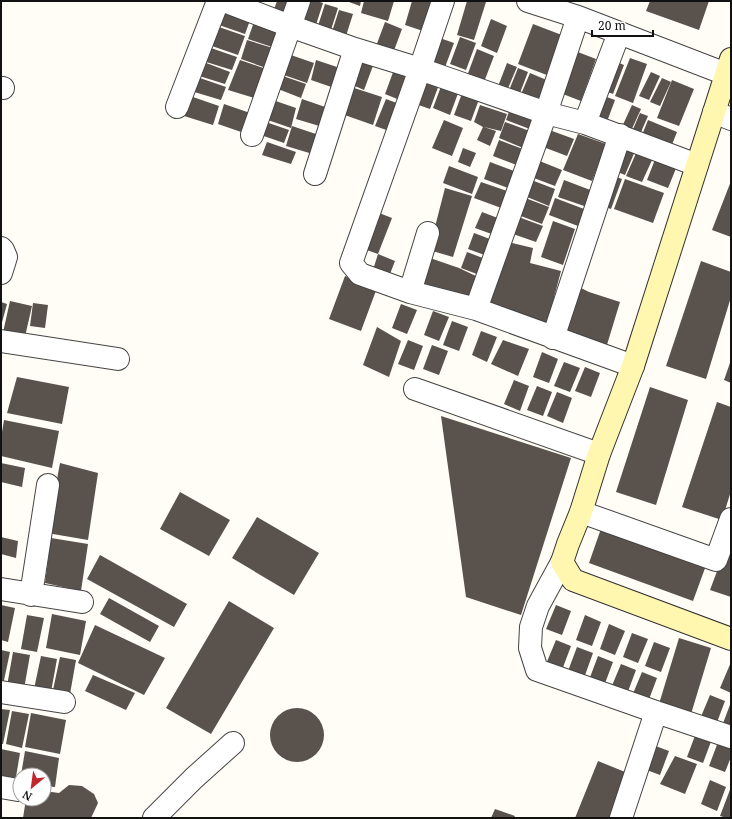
<svg xmlns="http://www.w3.org/2000/svg" width="732" height="819" viewBox="0 0 732 819" font-family="'Noto Serif',serif">
  <style>
    .building { fill: #5a524d }
    .lines { fill: none; stroke-linecap: round; stroke-linejoin: round }
    .street-casing { stroke: #444; stroke-width: 24 }
    .secondary-casing { stroke: #333; stroke-width: 24 }
    .street { stroke: #fff; stroke-width: 22 }
    .secondary { stroke: #fff6b0; stroke-width: 22 }
  </style>
  <rect width="100%" height="100%" fill="#fffdf5"/>
  <!-- building -->
  <path class="building" d="M277,1H292L287,16L273,12Z
    M308,1H317L323,3L314,31L300,26Z
    M349,1H361L360,6L349,2Z
    M364,1H394L388,21L361,13Z
    M412,1H432L423,31L405,25Z
    M467,1H482L486,2L474,40L457,35Z
    M650,1H709L699,30L646,11Z
    M325,4L338,8L329,36L316,32Z
    M223,5L252,15L245,34L216,24Z
    M339,10L353,14L344,42L330,38Z
    M255,19L284,29L278,49L248,39Z
    M491,19L507,26L497,53L481,46Z
    M385,22L402,29L392,56L375,49Z
    M533,24L567,37L552,77L518,64Z
    M216,26L245,36L238,55L209,45Z
    M437,37L454,43L444,70L427,64Z
    M460,37L476,43L466,70L450,64Z
    M247,40L276,49L269,69L241,59Z
    M208,47L237,57L232,70L203,61Z
    M477,49L494,56L484,82L467,76Z
    M570,49L596,59L581,101L555,91Z
    M285,53L314,63L307,83L278,73Z
    M358,56L374,63L364,90L348,83Z
    M630,58L647,64L633,103L615,96Z
    M240,60L269,70L258,99L228,90Z
    M316,60L346,70L340,90L311,80Z
    M612,60L624,65L613,94L600,89Z
    M201,61L230,72L225,84L196,75Z
    M507,63L517,67L506,93L497,89Z
    M395,67L412,74L402,101L385,94Z
    M518,68L528,72L518,98L508,93Z
    M651,72L660,76L649,100L639,96Z
    M530,73L549,81L539,107L519,99Z
    M277,74L306,84L301,98L273,87Z
    M423,76L440,82L430,109L413,103Z
    M197,77L226,87L221,100L191,91Z
    M662,78L671,82L660,106L650,102Z
    M672,80L694,89L679,126L657,118Z
    M443,81L460,88L450,115L433,108Z
    M348,86L382,97L373,125L339,113Z
    M464,88L481,94L471,121L454,115Z
    M598,94L615,100L605,127L588,120Z
    M190,96L219,106L213,125L184,116Z
    M267,98L296,108L291,128L262,118Z
    M302,99L331,109L326,128L296,119Z
    M386,99L402,105L392,132L375,126Z
    M512,103L541,114L535,131L506,120Z
    M224,104L253,114L247,134L218,124Z
    M480,105L507,114L501,131L484,127L496,131L490,146L477,140L483,127L474,122Z
    M632,105L641,109L630,133L621,129Z
    M640,113L648,116L638,139L630,136Z
    M260,120L289,130L284,143L255,133Z
    M444,120L463,128L452,156L432,148Z
    M648,120L677,132L669,152L640,140Z
    M505,122L535,133L528,150L499,138Z
    M292,126L322,136L316,155L286,146Z
    M544,128L574,139L567,156L538,145Z
    M578,134L606,144L592,181L563,170Z
    M499,140L528,151L522,167L493,156Z
    M267,142L296,152L291,164L262,155Z
    M619,144L635,151L625,175L610,169Z
    M463,148L476,153L470,167L458,162Z
    M637,151L653,158L642,182L626,176Z
    M656,157L677,166L668,188L647,180Z
    M532,158L562,170L555,186L526,175Z
    M490,162L519,173L513,190L484,179Z
    M449,166L478,177L472,194L443,183Z
    M611,175L622,179L611,209L600,205Z
    M526,178L555,189L549,206L520,194Z
    M625,179L664,193L653,223L614,209Z
    M564,180L593,191L587,207L558,197Z
    M731,181V237L712,230Z
    M481,182L510,192L504,209L474,198Z
    M445,188L472,196L453,257L429,250Z
    M520,196L549,207L542,224L513,213Z
    M555,198L584,209L578,226L549,215Z
    M374,211L392,218L378,254L361,248Z
    M482,212L503,220L497,236L475,228Z
    M513,215L543,226L536,242L507,232Z
    M553,221L575,229L563,265L541,257Z
    M474,233L495,241L490,257L468,249Z
    M504,241L533,248L530,263L561,271L547,324L485,302Z
    M467,252L488,260L482,276L461,268Z
    M378,254L395,261L388,279L372,273Z
    M430,258L459,268L478,277L469,300L421,283Z
    M701,261L731,272V297L706,379L666,366Z
    M345,276L377,288L361,331L329,319Z
    M577,286L589,292L620,302L606,348L562,330Z
    M10,301L32,306L24,341L2,337Z
    M1,302L7,304L1,326Z
    M33,303L48,305L45,328L30,326Z
    M401,304L417,310L407,334L392,328Z
    M433,311L449,317L439,341L424,335Z
    M452,321L468,327L459,351L443,345Z
    M377,327L401,341L389,377L363,365Z
    M481,331L497,337L487,362L472,355Z
    M408,340L423,346L414,370L398,364Z
    M503,340L529,349L518,376L491,364Z
    M432,345L448,351L439,375L423,369Z
    M542,352L558,359L549,383L533,377Z
    M731,360V383L724,380Z
    M564,362L580,368L570,392L554,386Z
    M585,367L600,373L591,397L575,391Z
    M17,377L69,387L62,424L7,413Z
    M514,380L529,386L520,411L504,404Z
    M537,386L552,392L543,416L527,410Z
    M650,387L688,400L656,505L616,492Z
    M557,392L572,398L563,423L547,416Z
    M717,402L731,407V491L722,520L682,507Z
    M441,416L571,458L521,615L466,597Z
    M4,420L59,431L52,468L1,456V438Z
    M1,463L25,468L22,487L1,482Z
    M60,463L98,473L88,540L47,533Z
    M180,492L230,520L209,556L160,529Z
    M257,517L319,553L294,595L232,558Z
    M603,523L708,560L693,601L589,563Z
    M1,537L18,541L16,558L1,554Z
    M51,538L88,544L81,591L45,583Z
    M725,550L731,552V597L710,590Z
    M100,555L187,604L174,627L87,579Z
    M109,598L159,626L150,642L100,614Z
    M229,601L274,628L211,734L166,708Z
    M1,605L15,608L8,642L1,640Z
    M556,605L571,611L562,635L546,629Z
    M52,614L86,621L80,655L46,648Z
    M27,615L44,618L37,652L21,649Z
    M585,615L601,622L592,646L576,640Z
    M609,624L625,631L615,655L600,649Z
    M95,625L165,658L144,695L78,663Z
    M632,633L648,639L638,663L623,657Z
    M679,638L711,648L691,714L659,704Z
    M556,640L571,646L562,670L546,664Z
    M654,642L670,648L661,672L645,666Z
    M577,647L593,653L584,678L568,671Z
    M1,650L10,652L3,685H1Z
    M13,652L30,655L24,689L7,686Z
    M41,656L57,659L51,692L34,689Z
    M598,656L613,662L604,686L589,680Z
    M60,657L76,660L70,694L53,690Z
    M731,662V693L720,688Z
    M621,664L636,670L627,694L611,688Z
    M642,672L657,678L648,702L632,696Z
    M93,675L135,693L126,710L85,691Z
    M710,695L725,701L716,725L700,719Z
    M731,702V729L722,726Z
    M270 735a27 27 0 1 1 54 0a27 27 0 1 1-54 0Z
    M1,709L10,710L3,744H1Z
    M12,711L29,714L22,748L6,744Z
    M31,713L66,720L60,754L25,747Z
    M696,733L712,739L703,763L687,757Z
    M718,742L731,747V757L725,772L709,766Z
    M653,745L669,751L660,775L644,769Z
    M1,749L20,753L15,783L1,780Z
    M25,751L59,758L55,787L44,786V775H21Z
    M675,756L697,764L685,794L660,784Z
    M598,761L630,774L612,818H575Z
    M710,780L726,787L717,811L701,804Z
    M69,785L82,786L94,794L98,803L91,818H23L26,799H44V791L59,793Z
    M731,787V818H727L720,816Z
    M495,809L515,816L514,818H491Z"/>
  <g class="lines">
    <!-- street casing -->
    <g class="street-casing">
      <path id="street" d="M224,1L290,26L355,49L420,69L546,113L585,123L697,165
        M443,1L420,69L351,263L360,274L410,292L476,309L633,366
        M528,1L578,17L726,74
        M1,88H3
        M177,107L218,1
        M714,112L731,119
        M585,123L619,33
        M252,135L299,1
        M315,174L355,49
        M1,248L3,250L6,257L1,273
        M410,292L428,233
        M476,309L546,113L578,17
        M553,338L620,135
        M1,341L118,359
        M415,389L599,454
        M581,512L716,560L731,519
        M562,562L538,606L531,627L530,648L537,670L656,712L731,737
        M1,589L82,602
        M31,595L48,485
        M1,692L64,702
        M1,787L18,790
        M154,818L194,778L233,743
        M621,818L656,712"/>
    </g>
    <!-- secondary casing -->
    <g class="secondary-casing">
      <path id="secondary" d="M731,59L633,366L599,454L581,512L568,544L562,562L573,580L731,639"/>
    </g>
    <!-- street -->
    <use href="#street" class="street"/>
    <!-- secondary -->
    <use href="#secondary" class="secondary"/>
  </g>
  <!-- border -->
  <rect width="732" height="819" fill="none" stroke="#111111" stroke-width="4"/>
  <!-- north arrow -->
  <g transform="translate(32 787) rotate(209)"><circle r="19" fill="#ffffff" stroke="#a0a0a0"/>
  <path d="M0-3L7 15L0 10L-7 15Z" fill="#c4262e"/>
  <text y="-6" font-size="11" font-weight="bold" text-anchor="middle" fill="#111111">N</text>
  </g>
  <!-- scale -->
  <path d="M592 30v6h61v-6" fill="none" stroke="#111111" stroke-width="2"/>
  <text x="598" y="30" font-size="12" fill="#111111" stroke="#ffffff" stroke-width="3" paint-order="stroke">20 m</text>
</svg>
